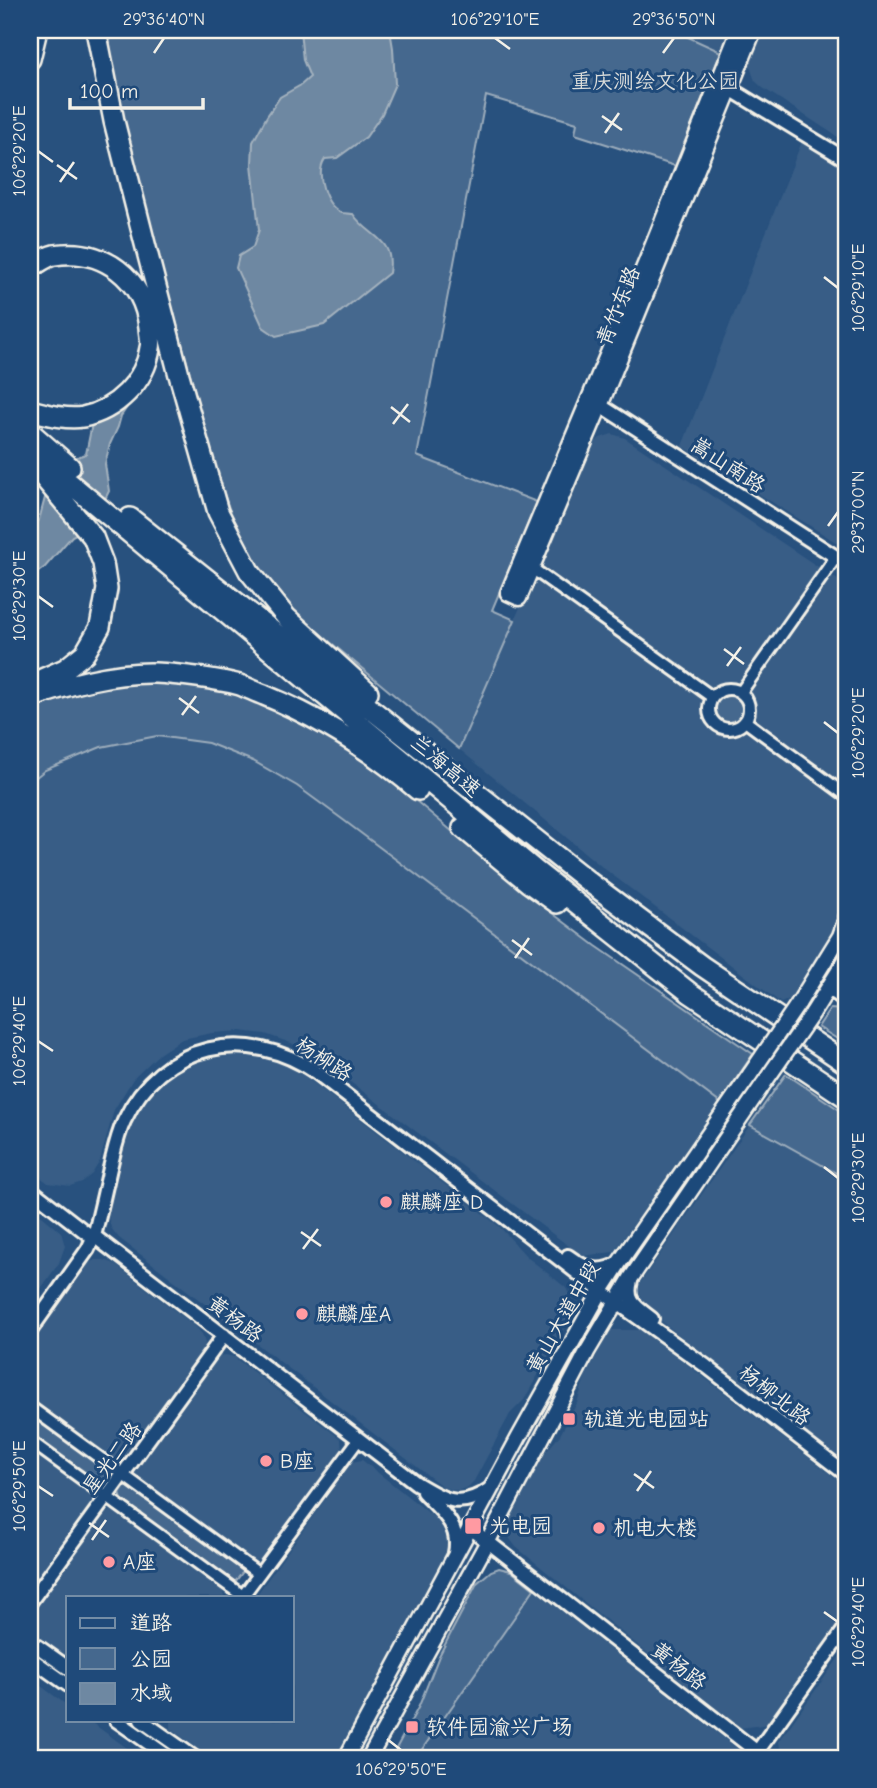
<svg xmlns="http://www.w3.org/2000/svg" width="877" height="1788" viewBox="0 0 877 1788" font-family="'Comic Neue','LXGW WenKai TC',sans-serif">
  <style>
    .built { fill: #375d86 }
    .green { fill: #45688e; stroke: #9cacbb; stroke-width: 2 }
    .water { fill: #6e88a2; stroke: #a4b2be; stroke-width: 2 }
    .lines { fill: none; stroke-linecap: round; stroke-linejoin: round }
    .minor-casing { stroke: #f4f1e8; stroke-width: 16 }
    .tertiary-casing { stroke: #f4f1e8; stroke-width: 18 }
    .secondary-casing { stroke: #f4f1e8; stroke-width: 19 }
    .motorway-casing { stroke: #f4f1e8; stroke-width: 24 }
    .minor { stroke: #1f4a7a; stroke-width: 10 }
    .tertiary { stroke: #1f4a7a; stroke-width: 12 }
    .secondary { stroke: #1f4a7a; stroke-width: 14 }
    .motorway { stroke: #1f4a7a; stroke-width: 19 }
    .secondary-bridge-casing { stroke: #f4f1e8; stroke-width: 19; stroke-linecap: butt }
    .secondary-bridge { stroke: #1f4a7a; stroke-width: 14 }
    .ticks { fill: none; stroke: #f4f1e8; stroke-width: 2.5 }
    .poi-dot { fill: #ff9aa2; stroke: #1f4a7a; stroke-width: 2.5 }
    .labels { text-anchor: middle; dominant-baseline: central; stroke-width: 6; stroke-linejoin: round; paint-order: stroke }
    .park-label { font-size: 21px; fill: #dadcda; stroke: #1f4a7a }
    .street-label { font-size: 21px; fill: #f4f1e8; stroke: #1f4a7a }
    .poi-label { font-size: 21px; fill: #f4f1e8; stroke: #1f4a7a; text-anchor: start }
    .neatline { fill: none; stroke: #f4f1e8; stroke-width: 2.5 }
    .ticks-label { font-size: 18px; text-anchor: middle; fill: #f4f1e8 }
  </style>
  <rect width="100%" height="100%" fill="#28517e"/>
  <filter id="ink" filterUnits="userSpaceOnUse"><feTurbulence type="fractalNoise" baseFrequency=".0143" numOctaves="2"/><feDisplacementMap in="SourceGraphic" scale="14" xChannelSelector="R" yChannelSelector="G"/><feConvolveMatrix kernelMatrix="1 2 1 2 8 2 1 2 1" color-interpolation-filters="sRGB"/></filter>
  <g filter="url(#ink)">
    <!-- built -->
    <path class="built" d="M673,30H730L721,52Z
      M759,30H847V143L763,88L755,81L748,61Z
      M802,141L847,169V549L682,446Z
      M612,434L625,438L847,586V895L832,933L795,996L781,1003L602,867L459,749L589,447L600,438Z
      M157,736L208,743L253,761L297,786L720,1103L614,1252L582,1256L313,1054L291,1043L265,1034L240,1031L212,1033L182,1039L159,1054L133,1079L114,1110L100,1161L92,1174L82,1182L70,1186L48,1183L30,1169V782L45,770L100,747Z
      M231,1053L262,1056L282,1063L302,1074L500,1227L527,1257L565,1287L570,1293L573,1299L574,1307L571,1316L524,1400L510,1414L474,1481L468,1487L460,1490H451L443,1487L119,1238L111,1228L108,1216V1206L122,1136L147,1093L174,1072L203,1058Z
      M750,1125L847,1179V1465L647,1310L642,1302L639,1291L640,1283Z
      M30,1206L61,1232L65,1246L59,1263L30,1304Z
      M95,1260H104L113,1263L196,1327L202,1334L205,1343L203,1354L125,1462L115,1464L30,1401V1342L85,1265Z
      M610,1330H642L847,1487V1612L769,1724L740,1728L516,1547L510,1539L507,1529L509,1518L541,1458L560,1435L577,1403L585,1377Z
      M226,1355L234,1357L341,1439L342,1453L265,1559L249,1562L136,1479L135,1468L211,1361L218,1356Z
      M30,1446L100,1496L30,1594Z
      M362,1460L439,1521L447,1535L451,1550L356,1728L335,1758H211L171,1729V1720H292V1597H255L352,1462Z
      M115,1509L222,1588L224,1597H68V1662L30,1635V1611L100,1515Z
      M534,1589L749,1758H416Z
      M847,1646V1758H783L781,1756L779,1741Z
      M30,1678L68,1706V1720H88L141,1758H30Z"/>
    <!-- green -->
    <path class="green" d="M106,30H673L721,52L675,166L575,134L577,123L486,96L417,456L537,502L492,610L515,620L459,749L294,612L267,583L251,555L230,511L217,474L122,120Z
      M160,679L238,693L281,708L359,756L402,789L524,892L596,946L753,1054L720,1103L342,819L297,786L253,761L208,743L157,736L101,747L45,770L30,782V705L74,689Z
      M715 709a14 14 0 1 1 28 0a14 14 0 1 1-28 0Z
      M830,1009L843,1010L847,1013V1045L818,1027Z
      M786,1074L847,1115V1179L750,1125Z
      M30,1413L106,1469L108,1476L103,1482L96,1483L30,1434Z
      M124,1487H132L245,1569L235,1582L122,1500L120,1493Z
      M499,1568L511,1571L534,1589L416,1758H391L419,1706L439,1656L477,1583L491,1571Z"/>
    <!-- water -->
    <path class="water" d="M300,30H390L393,48L395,84L382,114L366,137L337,158L325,159C315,174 325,206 342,213C343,213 352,214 353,214C369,238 395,237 389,273L324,325L276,336L263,327L236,268L239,256L253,247L259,230L252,164L253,142L267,116L280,97L301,85L310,77L303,60Z
      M126,379L146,380L121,416L118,427L110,444L105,464L109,491L92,526L72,536L45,567L30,578V534L39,520L46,494L74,458L86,454L92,424L114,392Z"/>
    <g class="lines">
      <!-- minor casing -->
      <g class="minor-casing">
        <path id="minor" d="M526,564L712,697
          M709 709a20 20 0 1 1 40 0a20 20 0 1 1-40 0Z
          M741,692L836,557
          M745,721L847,796
          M30,1407L259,1574
          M30,1441L243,1596
          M242,1597L359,1439"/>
      </g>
      <!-- tertiary casing -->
      <g class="tertiary-casing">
        <path id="tertiary" d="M722,84L847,160
          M592,400L847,564
          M829,989L847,1001
          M30,1189L88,1234L94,1236L416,1483C445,1500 459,1510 490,1489
          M568,1256C586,1269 598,1275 619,1263
          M631,1281C625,1302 637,1307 652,1319
          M30,1331L88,1249L94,1236C100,1213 105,1190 110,1168C114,1152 117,1136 124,1121C161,1042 248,1025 317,1073L601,1291L706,1366L847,1475
          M423,1492C440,1510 461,1525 455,1553
          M469,1527L765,1758
          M30,1602L224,1335
          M30,1641L68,1668
          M30,1658L68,1685
          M116,1720L170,1758
          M141,1720L195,1758
          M757,1752L847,1626"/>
      </g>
      <!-- secondary casing -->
      <g class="secondary-casing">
        <path id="secondary" d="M739,30L646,262L508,593L519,598L600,406L754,30
          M798,1004L840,936L847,916
          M812,1014L847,958
          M346,1758L519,1437L601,1291L619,1263L751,1073
          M369,1758L488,1541L587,1352L631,1278L764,1083"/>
      </g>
      <!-- motorway casing -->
      <g class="motorway-casing">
        <path id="motorway" d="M96,30L114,121L144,240L179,375L218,512L249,571L286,617L368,692
          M30,59L37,30
          M30,268C37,264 45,257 54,255C103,247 143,278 149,327C149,333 152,342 150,348C145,382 116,410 83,417C66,420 46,414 30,410
          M30,432L70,467
          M30,450L537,872L690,993L847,1098
          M130,518L589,882L702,966L847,1064
          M30,681L40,680L65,669L85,653L100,627L107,589L103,563L93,537L34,466
          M30,698C70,684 112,672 155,673C178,674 217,679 240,685C248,688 256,692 264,695C321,718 372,751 418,790
          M463,828L529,883L557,903"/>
      </g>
      <!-- minor -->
      <use href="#minor" class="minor"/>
      <!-- tertiary -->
      <use href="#tertiary" class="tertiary"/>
      <!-- secondary -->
      <use href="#secondary" class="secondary"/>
      <!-- motorway -->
      <use href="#motorway" class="motorway"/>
      <!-- secondary-bridge casing -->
      <g class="secondary-bridge-casing">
        <path id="secondary-bridge" d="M751,1073L798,1004
          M764,1083L812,1014"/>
      </g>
      <!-- secondary-bridge -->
      <use href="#secondary-bridge" class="secondary-bridge"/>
    </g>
  </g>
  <!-- ticks -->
  <path class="ticks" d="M495,38L510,49M154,53L164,38M663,53L674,38M602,116L622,130M605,133L619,113M38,151L53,162M57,165L77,179M60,182L74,162M824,277L838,288M391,407L410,422M393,424L408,404M828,526L838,512M38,596L53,607M724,649L744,664M727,666L741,647M179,698L199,713M182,715L196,696M824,722L838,733M512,940L532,955M515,958L529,938M38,1041L53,1051M824,1167L838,1178M301,1232L321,1246M303,1249L318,1229M634,1474L654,1488M38,1486L53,1496M637,1491L651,1471M89,1523L109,1537M92,1540L106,1520M824,1612L838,1622M387,1739L401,1750"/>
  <!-- markers -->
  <g class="poi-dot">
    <circle cx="386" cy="1202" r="7"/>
    <circle cx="302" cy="1314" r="7"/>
    <rect x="562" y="1412" width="14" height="14" rx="3.5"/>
    <circle cx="266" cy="1461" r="7"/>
    <rect x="464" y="1517" width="18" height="18" rx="3.5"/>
    <circle cx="599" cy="1528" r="7"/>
    <circle cx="109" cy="1562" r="7"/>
    <rect x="405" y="1720" width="14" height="14" rx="3.5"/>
  </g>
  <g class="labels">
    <!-- park labels -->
    <g class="park-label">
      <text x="655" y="81">重庆测绘文化公园</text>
    </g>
    <!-- street labels -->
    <g class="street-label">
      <text transform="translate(618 306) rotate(-68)">青竹东路</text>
      <text transform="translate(728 465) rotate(33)">嵩山南路</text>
      <text transform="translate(446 766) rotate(40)">兰海高速</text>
      <text transform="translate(324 1059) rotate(33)">杨柳路</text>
      <text transform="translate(563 1317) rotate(-60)">黄山大道中段</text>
      <text transform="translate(235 1319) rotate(37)">黄杨路</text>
      <text transform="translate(775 1395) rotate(38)">杨柳北路</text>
      <text transform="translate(112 1458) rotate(-54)">星光二路</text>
      <text transform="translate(679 1666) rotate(38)">黄杨路</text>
    </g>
    <!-- poi labels -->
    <g class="poi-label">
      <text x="400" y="1202">麒麟座 D</text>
      <text x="316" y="1314">麒麟座A</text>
      <text x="583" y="1419">轨道光电园站</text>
      <text x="280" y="1461">B座</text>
      <text x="489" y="1526">光电园</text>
      <text x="613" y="1528">机电大楼</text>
      <text x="123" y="1562">A座</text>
      <text x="426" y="1727">软件园渝兴广场</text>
    </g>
  </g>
  <!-- margin -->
  <rect width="877" height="1788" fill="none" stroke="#1f4a7a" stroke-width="77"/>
  <!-- legend -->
  <rect x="66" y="1596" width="228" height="126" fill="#1f4a7a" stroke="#748da6" stroke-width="2"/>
  <rect x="80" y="1618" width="35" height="10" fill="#1f4a7a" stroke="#748da6" stroke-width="2"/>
  <text x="130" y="1630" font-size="21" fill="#f4f1e8">道路</text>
  <rect x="80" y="1648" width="35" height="21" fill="#45688e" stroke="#748da6" stroke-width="2"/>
  <text x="130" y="1666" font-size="21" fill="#f4f1e8">公园</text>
  <rect x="80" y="1683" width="35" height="21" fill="#6e88a2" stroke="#748da6" stroke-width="2"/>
  <text x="130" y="1700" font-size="21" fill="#f4f1e8">水域</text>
  <!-- scale -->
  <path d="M70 98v10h133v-10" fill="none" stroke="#f4f1e8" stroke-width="3.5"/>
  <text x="80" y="98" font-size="21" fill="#f4f1e8" stroke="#1f4a7a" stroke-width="5" paint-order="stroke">100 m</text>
  <rect x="38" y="38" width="800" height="1712" class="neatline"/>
  <g class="ticks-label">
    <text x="164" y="25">29°36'40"N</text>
    <text x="495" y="25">106°29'10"E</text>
    <text x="674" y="25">29°36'50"N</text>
    <text transform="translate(19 151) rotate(-90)" y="6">106°29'20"E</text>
    <text transform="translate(858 288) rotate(-90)" y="6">106°29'10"E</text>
    <text transform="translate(858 512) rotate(-90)" y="6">29°37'00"N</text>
    <text transform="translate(19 596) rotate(-90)" y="6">106°29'30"E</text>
    <text transform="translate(858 733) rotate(-90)" y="6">106°29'20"E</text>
    <text transform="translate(19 1041) rotate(-90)" y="6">106°29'40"E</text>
    <text transform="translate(858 1178) rotate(-90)" y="6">106°29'30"E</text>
    <text transform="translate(19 1486) rotate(-90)" y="6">106°29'50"E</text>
    <text transform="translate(858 1622) rotate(-90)" y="6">106°29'40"E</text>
    <text x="401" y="1775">106°29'50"E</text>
  </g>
</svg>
